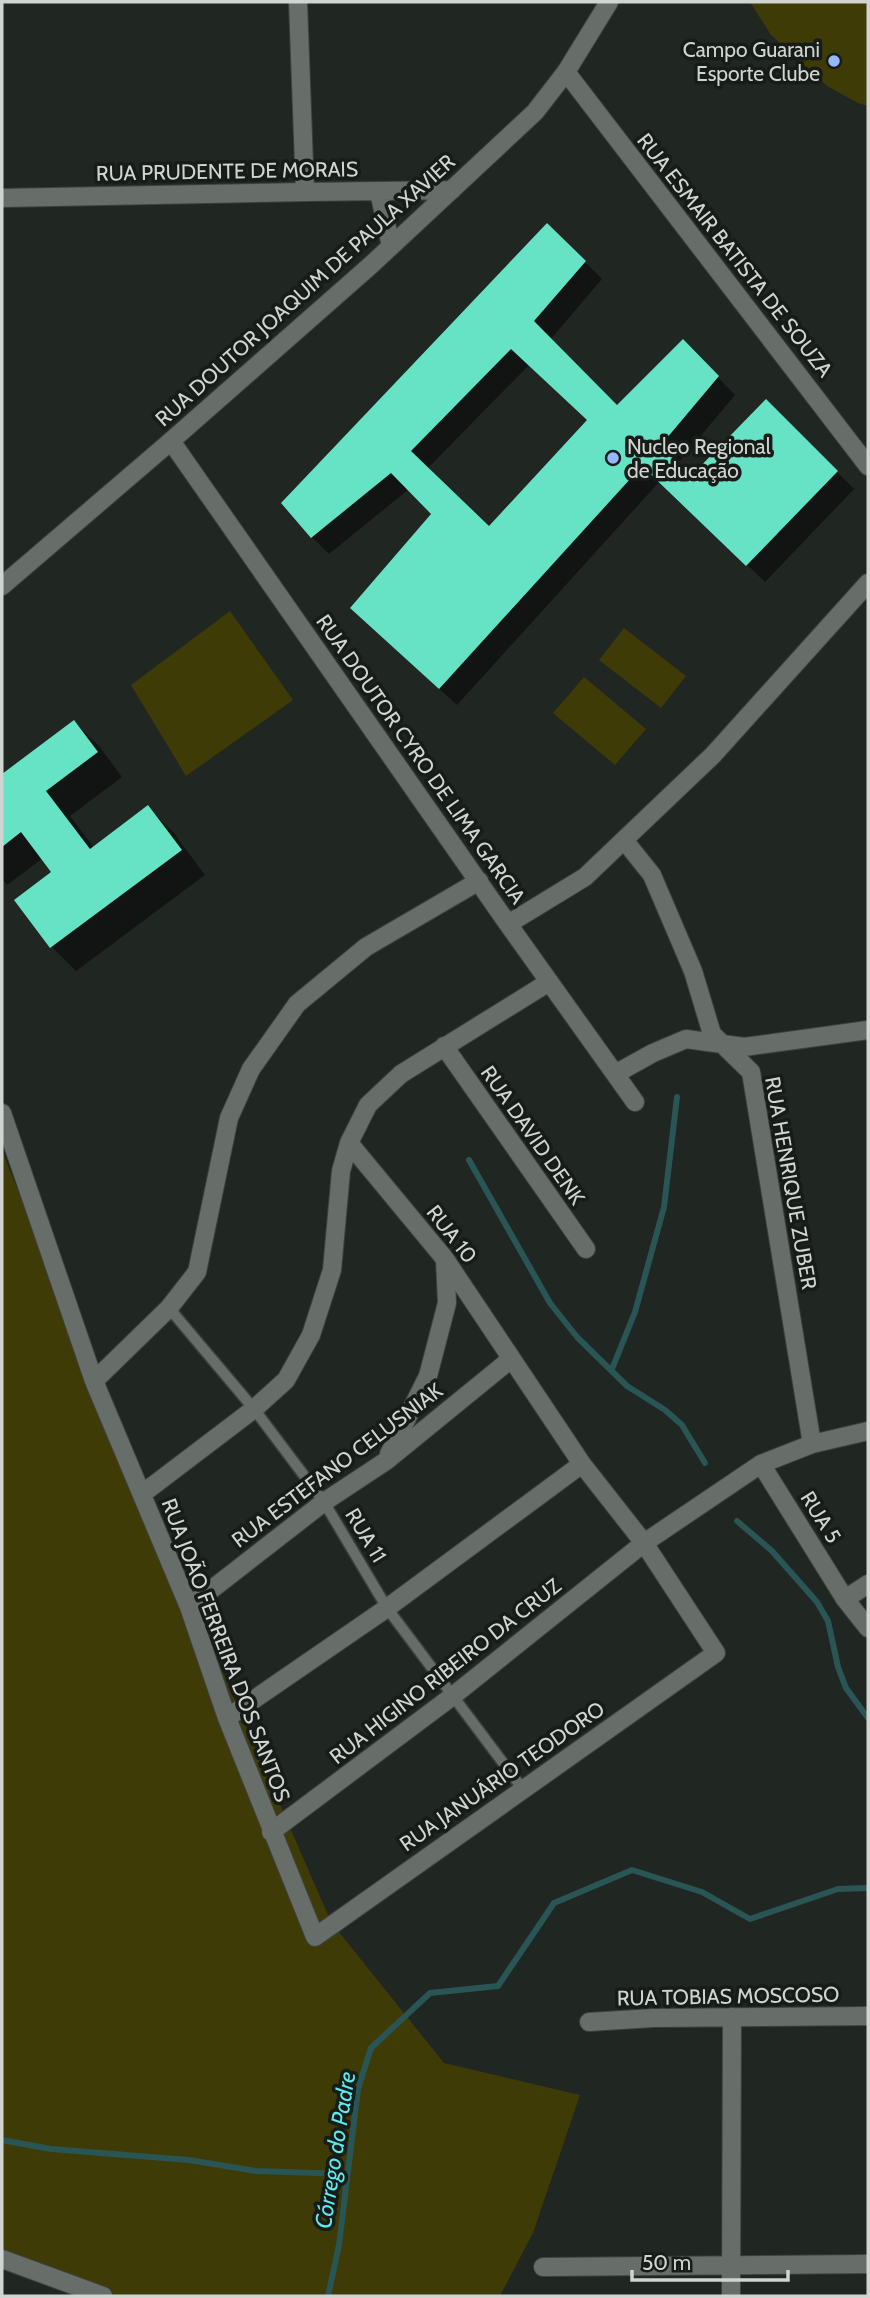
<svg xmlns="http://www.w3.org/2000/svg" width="870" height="2298" viewBox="0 0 870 2298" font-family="Cabin,sans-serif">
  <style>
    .green { fill: #3e3b07 }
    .shadow { fill: #0007; fill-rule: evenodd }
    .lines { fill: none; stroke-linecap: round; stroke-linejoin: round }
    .stream { stroke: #295555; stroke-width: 6 }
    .building { fill: #65e3c4; fill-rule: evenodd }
    .lane-casing { stroke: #3e423f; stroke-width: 13 }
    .street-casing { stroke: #3e423f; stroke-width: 20 }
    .secondary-casing { stroke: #3e423f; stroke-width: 20 }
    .lane { stroke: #676e69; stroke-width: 10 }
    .street { stroke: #676e69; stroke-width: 18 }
    .secondary { stroke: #676e69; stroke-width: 18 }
    .poi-dot { fill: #96b6fd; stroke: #171c18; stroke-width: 2.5 }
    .labels { text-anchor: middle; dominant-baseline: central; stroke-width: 7; stroke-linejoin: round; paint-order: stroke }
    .poi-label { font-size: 21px; fill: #d1d5d2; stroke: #171c18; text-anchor: end }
    .street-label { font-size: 21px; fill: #d1d5d2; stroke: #171c18 }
    .water-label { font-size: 23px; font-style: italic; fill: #5cebee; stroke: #171c18 }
  </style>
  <rect width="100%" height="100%" fill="#202622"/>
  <!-- green -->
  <path class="green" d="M750,2H868V106L858,103L827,86L771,35Z
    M230,611L293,700L186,776L131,685Z
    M624,628L686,676L661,708L599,660Z
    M584,677L646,729L615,765L553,713Z
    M2,1151L92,1371L331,1922L444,2063L580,2095L533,2233L500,2296H92L2,2262Z"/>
  <!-- shadow -->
  <path class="shadow" d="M585,262L602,279L550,340L617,407L683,342L735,395L677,464L691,478L766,401L854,489L765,582L660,481L457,705L369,625L433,514L409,489L329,554L312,537ZM529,365L589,421L489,529L427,469Z
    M74,722L99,746L122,777L70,816L94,848L148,808L173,832L205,875L76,971L52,947L16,900L53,872L43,858L7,885L2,879V776Z"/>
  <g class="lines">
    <!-- stream -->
    <path class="stream" d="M469,1160L550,1303L577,1337L627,1386L665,1410L682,1425L705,1463
      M612,1369L635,1312L664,1207L677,1097
      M737,1521L772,1551L817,1602L828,1621L838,1667L846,1688L868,1718
      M2,2140L51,2149L189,2160L256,2171L347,2174
      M328,2296L339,2245L358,2089L371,2048L430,1993L498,1986L554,1903L632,1870L702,1892L750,1919L838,1889L868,1888"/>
  </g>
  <!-- building -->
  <path class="building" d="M547,223L586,261L534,321L617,405L683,339L719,376L661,445L690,477L766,399L838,471L746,566L642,466L439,689L350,608L431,514L391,473L311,538L281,503ZM511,349L587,420L489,526L411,451Z
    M74,720L98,752L46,791L90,849L148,805L182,850L50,948L14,900L51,872L21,832L2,847V774Z"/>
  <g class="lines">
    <!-- lane casing -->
    <g class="lane-casing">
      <path id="lane" d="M169,1308L254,1409L324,1502L387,1608L522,1788"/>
    </g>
    <!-- street casing -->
    <g class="street-casing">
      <path id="street" d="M566,72L868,466
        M2,198L305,192
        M171,441L508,924L635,1102
        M624,840L652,875L693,971L712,1034L751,1072L812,1444
        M508,924L585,877L713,755L868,583
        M444,1046L586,1249
        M615,1074L653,1053L686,1039L744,1047L868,1030
        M2,1113L94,1381L189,1607L227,1718L315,1937L716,1653L644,1543L582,1464L445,1259L349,1143
        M94,1381L169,1308L197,1272L229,1118L251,1069L297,1004L366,947L479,881
        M389,1454L428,1376L447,1303L445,1260
        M761,1464L845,1599L868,1628
        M142,1494L254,1409L286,1380L311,1335L332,1270L341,1171L349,1143L368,1105L401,1074L549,982
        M845,1599L868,1584
        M189,1607L324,1502L386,1461L511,1359
        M227,1718L387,1608L582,1464
        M271,1832L454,1695L644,1543L761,1464L812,1444L868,1431
        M589,2022L653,2018L868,2016
        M2,2259L103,2296
        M543,2267L868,2264
        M731,2296L732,2017"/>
    </g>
    <!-- secondary casing -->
    <g class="secondary-casing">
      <path id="secondary" d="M298,2L305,192L452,190
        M379,192L391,246
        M2,586L171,441L371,265L535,112L566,72L609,2"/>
    </g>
    <!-- lane -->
    <use href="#lane" class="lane"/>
    <!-- street -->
    <use href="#street" class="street"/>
    <!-- secondary -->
    <use href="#secondary" class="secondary"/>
  </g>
  <!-- markers -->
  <g class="poi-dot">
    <circle cx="834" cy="61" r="7"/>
    <circle cx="613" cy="458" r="7"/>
  </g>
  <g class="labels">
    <!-- poi labels -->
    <g class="poi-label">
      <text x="820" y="49">Campo Guarani<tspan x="820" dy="24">Esporte Clube</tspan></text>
      <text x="627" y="446" text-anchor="start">Nucleo Regional<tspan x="627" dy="24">de Educação</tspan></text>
    </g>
    <!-- street labels -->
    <g class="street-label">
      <text transform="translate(227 171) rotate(-1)">RUA PRUDENTE DE MORAIS</text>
      <text transform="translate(735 255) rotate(52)">RUA ESMAIR BATISTA DE SOUZA</text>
      <text transform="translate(305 290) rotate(-42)">RUA DOUTOR JOAQUIM DE PAULA XAVIER</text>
      <text transform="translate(421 759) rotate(55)">RUA DOUTOR CYRO DE LIMA GARCIA</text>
      <text transform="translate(533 1135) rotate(55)">RUA DAVID DENK</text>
      <text transform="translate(791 1183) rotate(80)">RUA HENRIQUE ZUBER</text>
      <text transform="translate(452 1234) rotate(52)">RUA 10</text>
      <text transform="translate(337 1465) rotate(-37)">RUA ESTEFANO CELUSNIAK</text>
      <text transform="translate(821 1517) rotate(58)">RUA 5</text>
      <text transform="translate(366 1535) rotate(59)">RUA 11</text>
      <text transform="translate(226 1650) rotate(69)">RUA JOÃO FERREIRA DOS SANTOS</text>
      <text transform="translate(445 1671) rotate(-38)">RUA HIGINO RIBEIRO DA CRUZ</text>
      <text transform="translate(502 1776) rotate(-35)">RUA JANUÁRIO TEODORO</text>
      <text transform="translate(728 1996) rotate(-1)">RUA TOBIAS MOSCOSO</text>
    </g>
    <!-- water labels -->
    <g class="water-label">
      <text transform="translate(335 2150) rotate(-81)">Córrego do Padre</text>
    </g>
  </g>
  <!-- border -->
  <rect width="870" height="2298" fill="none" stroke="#d1d5d2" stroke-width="7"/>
  <!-- scale -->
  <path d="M632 2270v10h156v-10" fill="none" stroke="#d1d5d2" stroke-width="3.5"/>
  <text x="642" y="2270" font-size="21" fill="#d1d5d2" stroke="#171c18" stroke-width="5" paint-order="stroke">50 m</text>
</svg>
